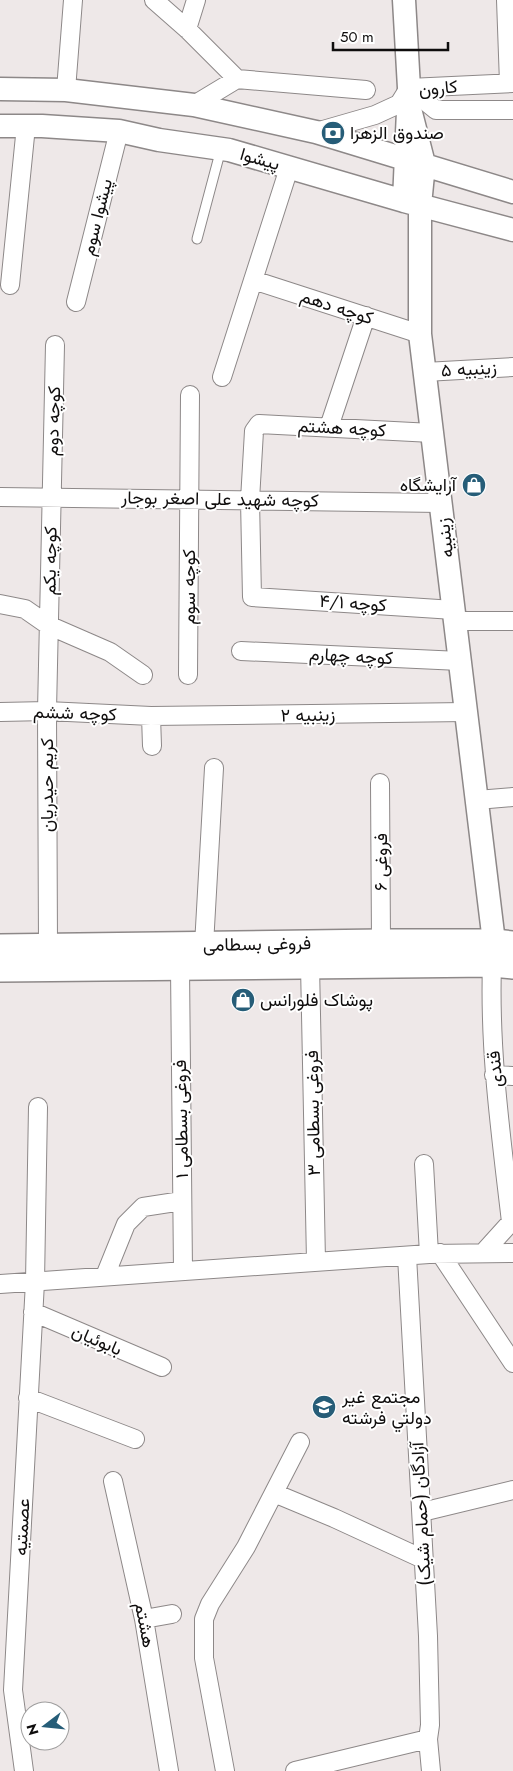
<svg xmlns="http://www.w3.org/2000/svg" width="513" height="1771" viewBox="0 0 513 1771" font-family="Jost,Vazirmatn,sans-serif">
  <style>
    .lines { fill: none; stroke-linecap: round; stroke-linejoin: round }
    .service-casing { stroke: #8d8888; stroke-width: 11 }
    .minor-casing { stroke: #8d8888; stroke-width: 20 }
    .tertiary-casing { stroke: #8d8888; stroke-width: 25 }
    .secondary-casing { stroke: #8d8888; stroke-width: 28 }
    .service { stroke: #fff; stroke-width: 9 }
    .minor { stroke: #fff; stroke-width: 18 }
    .tertiary { stroke: #fff; stroke-width: 22 }
    .secondary { stroke: #fff; stroke-width: 25 }
    .labels { text-anchor: middle; dominant-baseline: central; stroke-width: 4; stroke-linejoin: round; paint-order: stroke }
    .street-label { font-size: 18px; fill: #0f0d0d; stroke: #fff }
    .poi-label { font-size: 18px; fill: #0f0d0d; stroke: #fff; text-anchor: start }
  </style>
  <rect width="100%" height="100%" fill="#eee8e8"/>
  <g class="lines">
    <!-- service casing -->
    <g class="service-casing">
      <path id="service" d="M197,239L221,149"/>
    </g>
    <!-- minor casing -->
    <g class="minor-casing">
      <path id="minor" d="M154,0L187,29L237,79
        M506,0L509,83
        M187,29L196,0
        M409,88L436,110H513
        M409,88L513,83
        M66,90L73,0
        M194,105L237,79L366,90
        M316,132L375,115L399,104L409,88
        M253,280L420,334
        M10,285L26,126
        M76,302L119,131
        M425,372L513,367
        M222,377L289,168
        M329,427L366,316
        M432,433L259,424L254,431L250,500L252,597L454,610
        M0,497L441,503
        M0,604L25,609L48,625L110,652L143,675
        M455,621H513
        M241,651L460,661
        M188,675L190,395
        M0,712L47,711L151,716L466,712
        M151,716L152,746
        M380,783L381,942
        M477,800L513,797
        M204,945L214,768
        M48,946L47,711L55,345
        M310,965L316,1261
        M180,967L183,1271
        M494,1075L513,1076
        M424,1164L429,1254
        M440,1253L513,1363
        M483,1253L511,1222C501,1135 489,1051 492,964
        M407,1256L428,1636L430,1725L428,1739L431,1771
        M105,1276L126,1224L143,1207L182,1201
        M0,1284L429,1254L513,1253
        M33,1312L162,1367
        M28,1398L135,1439
        M113,1481L144,1619L169,1771
        M274,1493L334,1518L423,1559
        M422,1512L513,1490
        M144,1619L172,1614
        M24,1771L13,1690L35,1282L38,1107
        M225,1771L204,1658V1619L210,1604L246,1547L300,1442
        M295,1771L428,1739"/>
    </g>
    <!-- tertiary casing -->
    <g class="tertiary-casing">
      <path id="tertiary" d="M404,0L409,88L404,201
        M0,89L66,90L194,105L316,132L513,192
        M409,105L424,164L420,205V334L494,942
        M0,126H42L119,131L159,140L229,150L404,201L513,230"/>
    </g>
    <!-- secondary casing -->
    <g class="secondary-casing">
      <path id="secondary" d="M0,947L381,942H494L513,944
        M0,969L492,964L513,966"/>
    </g>
    <!-- service -->
    <use href="#service" class="service"/>
    <!-- minor -->
    <use href="#minor" class="minor"/>
    <!-- tertiary -->
    <use href="#tertiary" class="tertiary"/>
    <!-- secondary -->
    <use href="#secondary" class="secondary"/>
  </g>
  <!-- icons -->
  <defs>
    <g id="bank-disc" transform="scale(1.25)"><circle r="9.5" fill="#265d78" stroke="#fff"/><path d="M-6-4H6V4H-6ZM0-2.3a2.3 2.3 0 1 0 0 4.6a2.3 2.3 0 1 0 0-4.6Z" fill="#fff"/></g>
    <g id="shop-disc" transform="scale(1.25)"><circle r="9.5" fill="#265d78" stroke="#fff"/><path d="M-5-2.5h2.3a2.7 3.5 0 0 1 5.4 0H5L5.5 6h-11ZM-1.5-2.5h3a1.5 2.3 0 0 0-3 0Z" fill="#fff"/></g>
    <g id="school-disc" transform="scale(1.25)"><circle r="9.5" fill="#265d78" stroke="#fff"/><path d="M0-5L7-2L0 1L-7-2ZM-4 1L0 2.5L4 1V4Q0 6-4 4Z" fill="#fff"/></g>
  </defs>
  <g fill-rule="evenodd">
    <use href="#bank-disc" x="333" y="133"/>
    <use href="#shop-disc" x="474" y="485"/>
    <use href="#shop-disc" x="243" y="1000"/>
    <use href="#school-disc" x="324" y="1407"/>
  </g>
  <g class="labels">
    <!-- street labels -->
    <g class="street-label">
      <text transform="translate(438 88) rotate(-5)">کارون</text>
      <text transform="translate(260 159) rotate(16)">پیشوا</text>
      <text transform="translate(97 217) rotate(-76)">پیشوا سوم</text>
      <text transform="translate(337 307) rotate(18)">کوچه دهم</text>
      <text transform="translate(469 369) rotate(-3)">زینبیه ۵</text>
      <text transform="translate(53 421) rotate(-88)">کوچه دوم</text>
      <text transform="translate(342 428) rotate(3)">کوچه هشتم</text>
      <text transform="translate(220 499) rotate(1)">کوچه شهید علی اصغر بوجار</text>
      <text transform="translate(445 538) rotate(-97)">زینبیه</text>
      <text transform="translate(50 561) rotate(-89)">کوچه یکم</text>
      <text transform="translate(189 587) rotate(-90)">کوچه سوم</text>
      <text transform="translate(353 603) rotate(4)">کوچه ۴/۱</text>
      <text transform="translate(351 656) rotate(3)">کوچه چهارم</text>
      <text transform="translate(75 713) rotate(2)">کوچه ششم</text>
      <text transform="translate(308 715) rotate(-1)">زینبیه ۲</text>
      <text transform="translate(47 785) rotate(-90)">کریم حیدریان</text>
      <text transform="translate(381 862) rotate(-90)">فروغی ۶</text>
      <text transform="translate(257 944) rotate(-1)">فروغی بسطامی</text>
      <text transform="translate(495 1069) rotate(-95)">قندی</text>
      <text transform="translate(313 1113) rotate(-91)">فروغی بسطامی ۳</text>
      <text transform="translate(181 1119) rotate(-91)">فروغی بسطامی ۱</text>
      <text transform="translate(97 1340) rotate(23)">بابوئیان</text>
      <text transform="translate(421 1514) rotate(-93)">آزادگان (حمام شیک)</text>
      <text transform="translate(22 1527) rotate(-87)">عصمتیه</text>
      <text transform="translate(145 1625) rotate(79)">هشتم</text>
    </g>
    <!-- poi labels -->
    <g class="poi-label">
      <text x="350" y="133">صندوق الزهرا</text>
      <text x="456" y="485" text-anchor="end">آرایشگاه</text>
      <text x="260" y="1000">پوشاک فلورانس</text>
      <text x="342" y="1397">مجتمع غير<tspan x="342" dy="21">دولتي فرشته</tspan></text>
    </g>
  </g>
  <!-- north arrow -->
  <g transform="translate(45 1726) rotate(254)"><circle r="24" fill="#ffffff" stroke="#9f9e9e"/>
  <path d="M0-4L9 19L0 12L-9 19Z" fill="#265d78"/>
  <text y="-8" font-size="14" font-weight="bold" text-anchor="middle" fill="#0f0d0d">N</text>
  </g>
  <!-- scale -->
  <path d="M333 42v8h115v-8" fill="none" stroke="#0f0d0d" stroke-width="2.5"/>
  <text x="340" y="42" font-size="15" fill="#0f0d0d" stroke="#ffffff" stroke-width="4" paint-order="stroke">50 m</text>
</svg>
